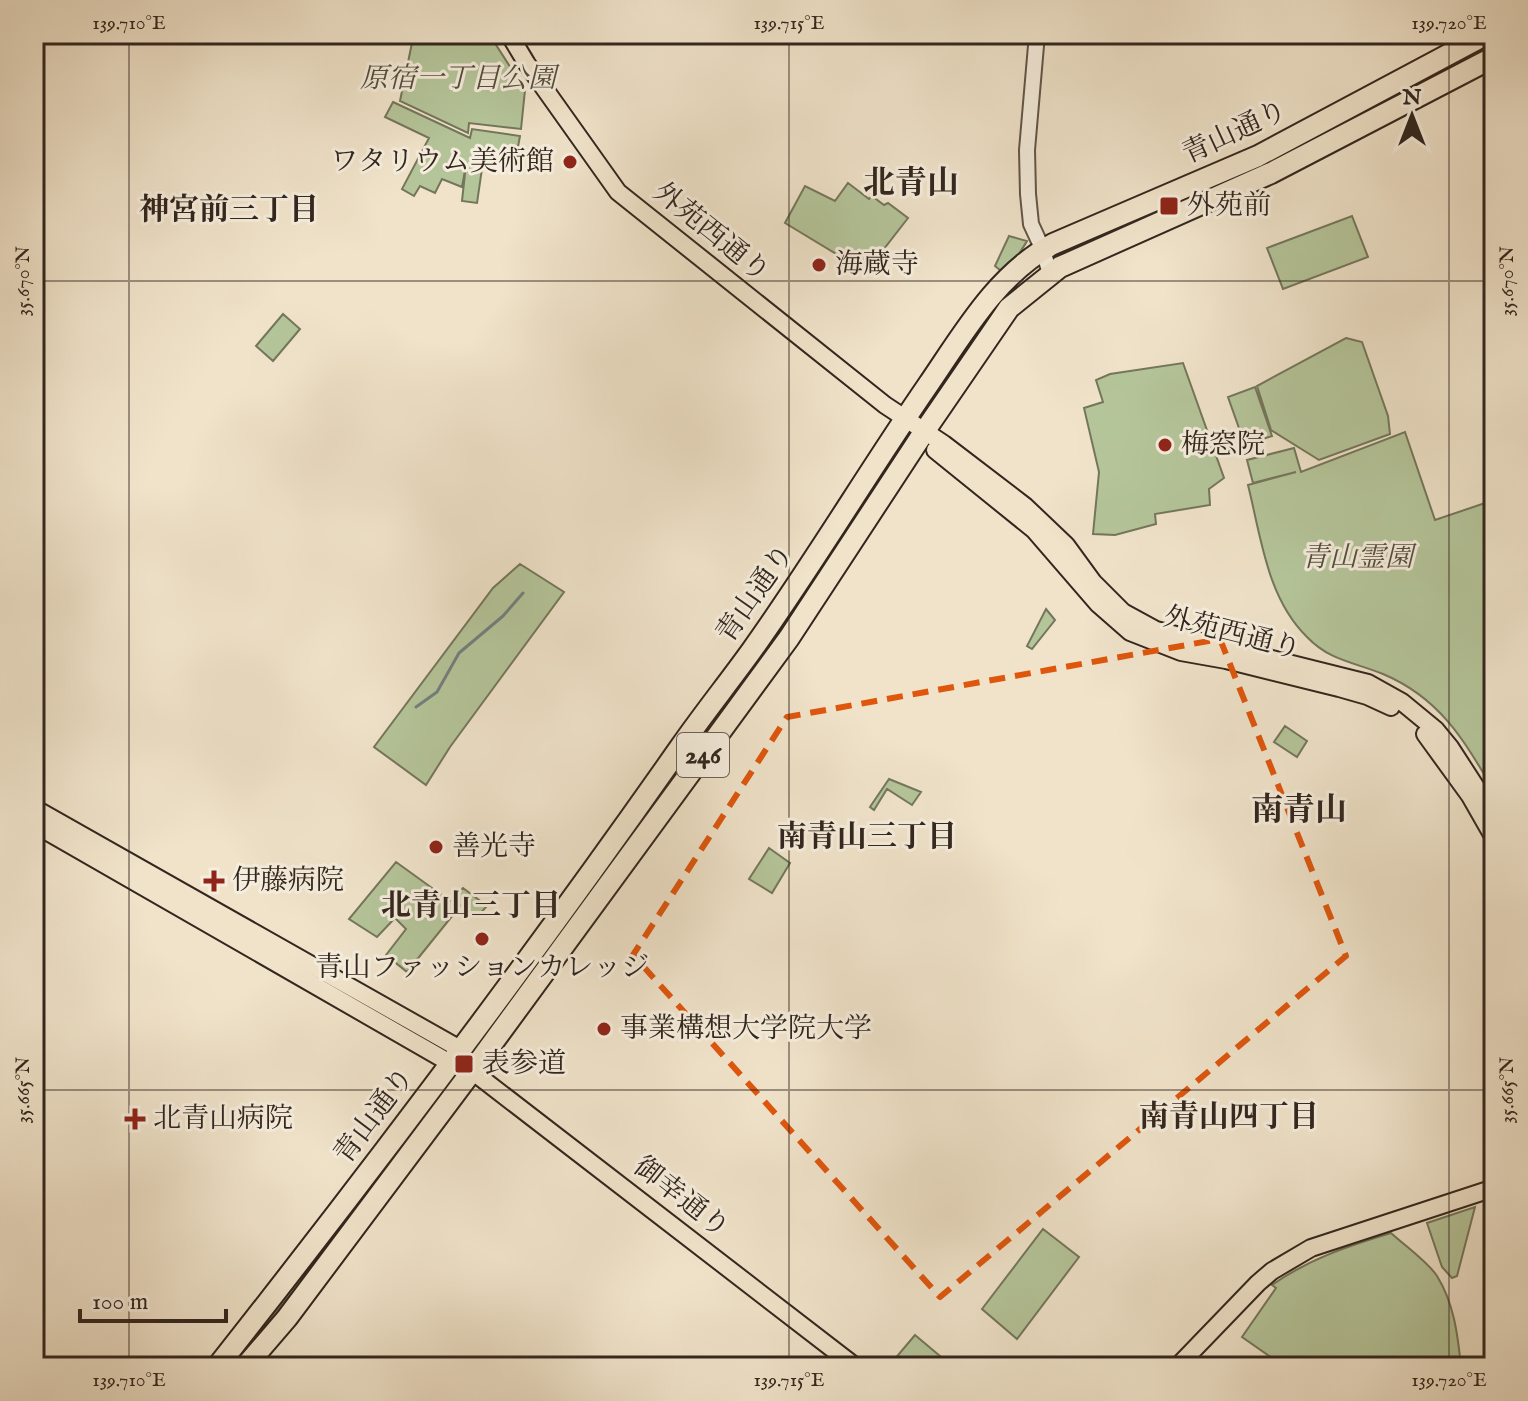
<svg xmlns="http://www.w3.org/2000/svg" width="1528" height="1401" viewBox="0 0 1528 1401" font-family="'IM FELL English','Noto Serif JP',serif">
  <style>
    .green { fill: #b5c59a; stroke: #74765c; stroke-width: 2 }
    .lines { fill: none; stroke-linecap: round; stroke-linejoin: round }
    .stream { stroke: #73807f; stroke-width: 3 }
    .minor-casing { stroke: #625549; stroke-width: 18 }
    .major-casing { stroke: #32261e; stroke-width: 20 }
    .highway-casing { stroke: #32261e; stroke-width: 24 }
    .minor { stroke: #f5eddd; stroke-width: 14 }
    .major { stroke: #f0e3ca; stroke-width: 16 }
    .highway { stroke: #f0e3ca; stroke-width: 20 }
    .marked { fill: none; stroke: #df560d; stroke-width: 6; stroke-dasharray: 16 10; stroke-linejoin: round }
    .ticks { fill: none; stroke: #32261e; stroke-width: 2; stroke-opacity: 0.45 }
    .poi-dot { fill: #8f2418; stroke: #f5eddd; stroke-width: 3 }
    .labels { text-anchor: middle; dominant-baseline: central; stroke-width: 6; stroke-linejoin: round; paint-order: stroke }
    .shield { fill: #f5eddd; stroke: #6c6257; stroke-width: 2 }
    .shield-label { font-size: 26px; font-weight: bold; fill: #32261e }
    .park-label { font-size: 28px; font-style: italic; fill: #534e3d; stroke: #f5eddd }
    .street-label { font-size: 28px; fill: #32261e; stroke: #f5eddd }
    .poi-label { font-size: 28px; fill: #32261e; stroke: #f5eddd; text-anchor: start }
    .neighbourhood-label { font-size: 30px; font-weight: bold; fill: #32261e; stroke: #f5eddd }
    .quarter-label { font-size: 32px; font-weight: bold; fill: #32261e; stroke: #f5eddd }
    .neatline { fill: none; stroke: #32261e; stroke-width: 3 }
    .ticks-label { font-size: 20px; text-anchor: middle; fill: #32261e }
  </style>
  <rect width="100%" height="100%" fill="#f0e3ca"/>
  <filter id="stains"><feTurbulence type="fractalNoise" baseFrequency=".0025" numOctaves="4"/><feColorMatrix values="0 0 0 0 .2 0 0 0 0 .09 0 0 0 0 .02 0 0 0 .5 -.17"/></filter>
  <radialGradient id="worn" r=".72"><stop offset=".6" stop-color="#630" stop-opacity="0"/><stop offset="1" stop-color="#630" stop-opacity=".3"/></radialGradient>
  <!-- green -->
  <path class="green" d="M432,34H489L525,90L521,129L469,123L468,133L400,101L413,38L431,37Z
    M393,102L470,138L472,129L520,136L517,152L503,150L501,157L484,155L477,203L462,201L466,165L462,187L442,179L435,193L420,186L414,196L402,189L429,138L385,117Z
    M848,183L869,199L872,196L884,205L888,203L908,218L866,272L785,223L805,186L835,201Z
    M1352,216L1368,257L1283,289L1267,248Z
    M1009,236L1027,241L1019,254L1001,271L995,266Z
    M283,314L300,329L273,361L256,346Z
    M1346,338L1362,342L1388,416L1390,434L1319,460L1271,430L1257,386Z
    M1183,363L1224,478L1209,489L1210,505L1155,514L1156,524L1115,535L1093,534L1099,472L1084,408L1103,402L1096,380L1110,374Z
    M1255,387L1272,436L1245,445L1228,397Z
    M1405,432L1435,520L1494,500V791C1464,740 1440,698 1383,674C1354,662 1330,661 1307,637C1267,598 1261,537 1248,485L1296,472L1253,483L1247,460L1294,448L1301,472Z
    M520,564L564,592L450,747L426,785L374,747L493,588Z
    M1046,609L1055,620L1032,649L1027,646Z
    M1285,726L1307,741L1297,757L1274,742Z
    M889,779L921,792L912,805L887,789L874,810L870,807Z
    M769,848L790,863L772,893L749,879Z
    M396,862L450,901L463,888L487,906L477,917L461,905L407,972L386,955L406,929L395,918L377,937L349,919Z
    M1475,1207L1457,1276L1452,1278L1442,1267L1427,1223Z
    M1043,1229L1079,1257L1017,1339L982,1309Z
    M1391,1233C1404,1245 1428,1262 1437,1276C1454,1303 1458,1336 1461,1367H1285L1242,1337L1276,1288L1272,1285C1309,1259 1348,1246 1391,1233Z
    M336,1235L308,1274L248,1345L247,1344Z
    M915,1335L953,1367H888Z"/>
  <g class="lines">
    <!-- stream -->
    <path class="stream" d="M416,707L437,692L459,653L503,616L523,593"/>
    <!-- minor casing -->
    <g class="minor-casing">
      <path id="minor" d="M1037,34L1027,150L1028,194L1031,224L1043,250L1050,274"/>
    </g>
    <!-- major casing -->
    <g class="major-casing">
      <path id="major" d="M509,34L527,64L618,192L885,405L944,444L1025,506L1066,545L1093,582L1123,612L1156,630L1368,683L1402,702L1436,730L1450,747L1494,815
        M935,450L1034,530L1098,604L1130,632L1181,652L1226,660L1339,688L1367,696L1391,707
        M1425,734L1470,796L1494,838
        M34,808L460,1049L465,1059
        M34,824L450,1063L472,1071L856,1367
        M1177,1367L1258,1283L1272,1271L1311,1248L1494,1188"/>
    </g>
    <!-- highway casing -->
    <g class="highway-casing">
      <path id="highway" d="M217,1367C377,1164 533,957 681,746C704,713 729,682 752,650C814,563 868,472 928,385C963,334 996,275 1053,244L1258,156L1487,34
        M245,1367L287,1318L475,1067L789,638L924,432L1009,308L1060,267L1271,173L1494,57"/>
    </g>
    <!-- minor -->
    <use href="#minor" class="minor"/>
    <!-- major -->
    <use href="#major" class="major"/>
    <!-- highway -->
    <use href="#highway" class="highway"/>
  </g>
  <!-- marked area -->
  <path class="marked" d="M1220,639L1346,956L940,1297L633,955L787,717Z"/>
  <!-- ticks -->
  <path class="ticks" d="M129,34V1367M789,34V1367M1449,34V1367M34,281H1494M34,1090H1494"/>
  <!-- markers -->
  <g class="poi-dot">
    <circle cx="570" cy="162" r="8"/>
    <rect x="1159" y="196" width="20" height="20" rx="4"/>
    <circle cx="819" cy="265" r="8"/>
    <circle cx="1165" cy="445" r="8"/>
    <circle cx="436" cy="847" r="8"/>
    <path d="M210 869h8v8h8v8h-8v8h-8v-8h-8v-8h8z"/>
    <circle cx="482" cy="939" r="8"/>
    <circle cx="604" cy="1029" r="8"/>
    <rect x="454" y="1054" width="20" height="20" rx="4"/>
    <path d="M131 1107h8v8h8v8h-8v8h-8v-8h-8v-8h8z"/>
  </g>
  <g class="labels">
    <!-- shield labels -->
    <rect class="shield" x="677" y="733" width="52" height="44" rx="6"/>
    <g class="shield-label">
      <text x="703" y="755">246</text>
    </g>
    <!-- park labels -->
    <g class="park-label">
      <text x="458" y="79">原宿一丁目公園</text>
      <text x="1357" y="558">青山霊園</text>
    </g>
    <!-- street labels -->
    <g class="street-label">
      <text transform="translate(1235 133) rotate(-25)">青山通り</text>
      <text transform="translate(711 233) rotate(39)">外苑西通り</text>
      <text transform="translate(756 594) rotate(-55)">青山通り</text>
      <text transform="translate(1232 634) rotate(14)">外苑西通り</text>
      <text transform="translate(375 1116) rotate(-53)">青山通り</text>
      <text transform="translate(681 1198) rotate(38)">御幸通り</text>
    </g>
    <!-- poi labels -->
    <g class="poi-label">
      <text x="554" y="162" text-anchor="end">ワタリウム美術館</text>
      <text x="1187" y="206">外苑前</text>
      <text x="835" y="265">海蔵寺</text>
      <text x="1181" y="445">梅窓院</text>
      <text x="452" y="847">善光寺</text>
      <text x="232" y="881">伊藤病院</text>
      <text x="482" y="968" text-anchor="middle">青山ファッションカレッジ</text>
      <text x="620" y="1029">事業構想大学院大学</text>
      <text x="482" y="1064">表参道</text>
      <text x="153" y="1119">北青山病院</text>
    </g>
    <!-- neighbourhood labels -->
    <g class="neighbourhood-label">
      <text x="229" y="211">神宮前三丁目</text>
      <text x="867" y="838">南青山三丁目</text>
      <text x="471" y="907">北青山三丁目</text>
      <text x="1229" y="1118">南青山四丁目</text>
    </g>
    <!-- quarter labels -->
    <g class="quarter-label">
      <text x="911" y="184">北青山</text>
      <text x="1299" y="811">南青山</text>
    </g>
  </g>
  <!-- margin -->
  <rect width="1528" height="1401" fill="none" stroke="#f0e3ca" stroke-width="88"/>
  <!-- north arrow -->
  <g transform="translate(1412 116)" stroke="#f5eddd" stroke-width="6" paint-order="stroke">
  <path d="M0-6L14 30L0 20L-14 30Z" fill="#32261e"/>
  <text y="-12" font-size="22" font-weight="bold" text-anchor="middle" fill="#32261e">N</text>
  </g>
  <!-- scale -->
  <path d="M80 1309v12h146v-12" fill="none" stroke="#32261e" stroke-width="4"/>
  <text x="92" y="1309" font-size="24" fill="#32261e" stroke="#f5eddd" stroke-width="6" paint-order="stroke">100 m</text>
  <rect x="44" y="44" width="1440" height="1313" class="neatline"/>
  <g class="ticks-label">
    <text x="129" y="29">139.710°E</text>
    <text x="789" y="29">139.715°E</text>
    <text x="1449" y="29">139.720°E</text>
    <text transform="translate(22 281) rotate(-90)" y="7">35.670°N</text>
    <text transform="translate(1506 281) rotate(-90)" y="7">35.670°N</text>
    <text transform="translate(22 1090) rotate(-90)" y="7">35.665°N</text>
    <text transform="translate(1506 1090) rotate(-90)" y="7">35.665°N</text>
    <text x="129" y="1386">139.710°E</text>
    <text x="789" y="1386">139.715°E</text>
    <text x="1449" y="1386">139.720°E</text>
  </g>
  <rect width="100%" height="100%" filter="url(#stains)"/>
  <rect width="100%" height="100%" fill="url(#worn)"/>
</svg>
